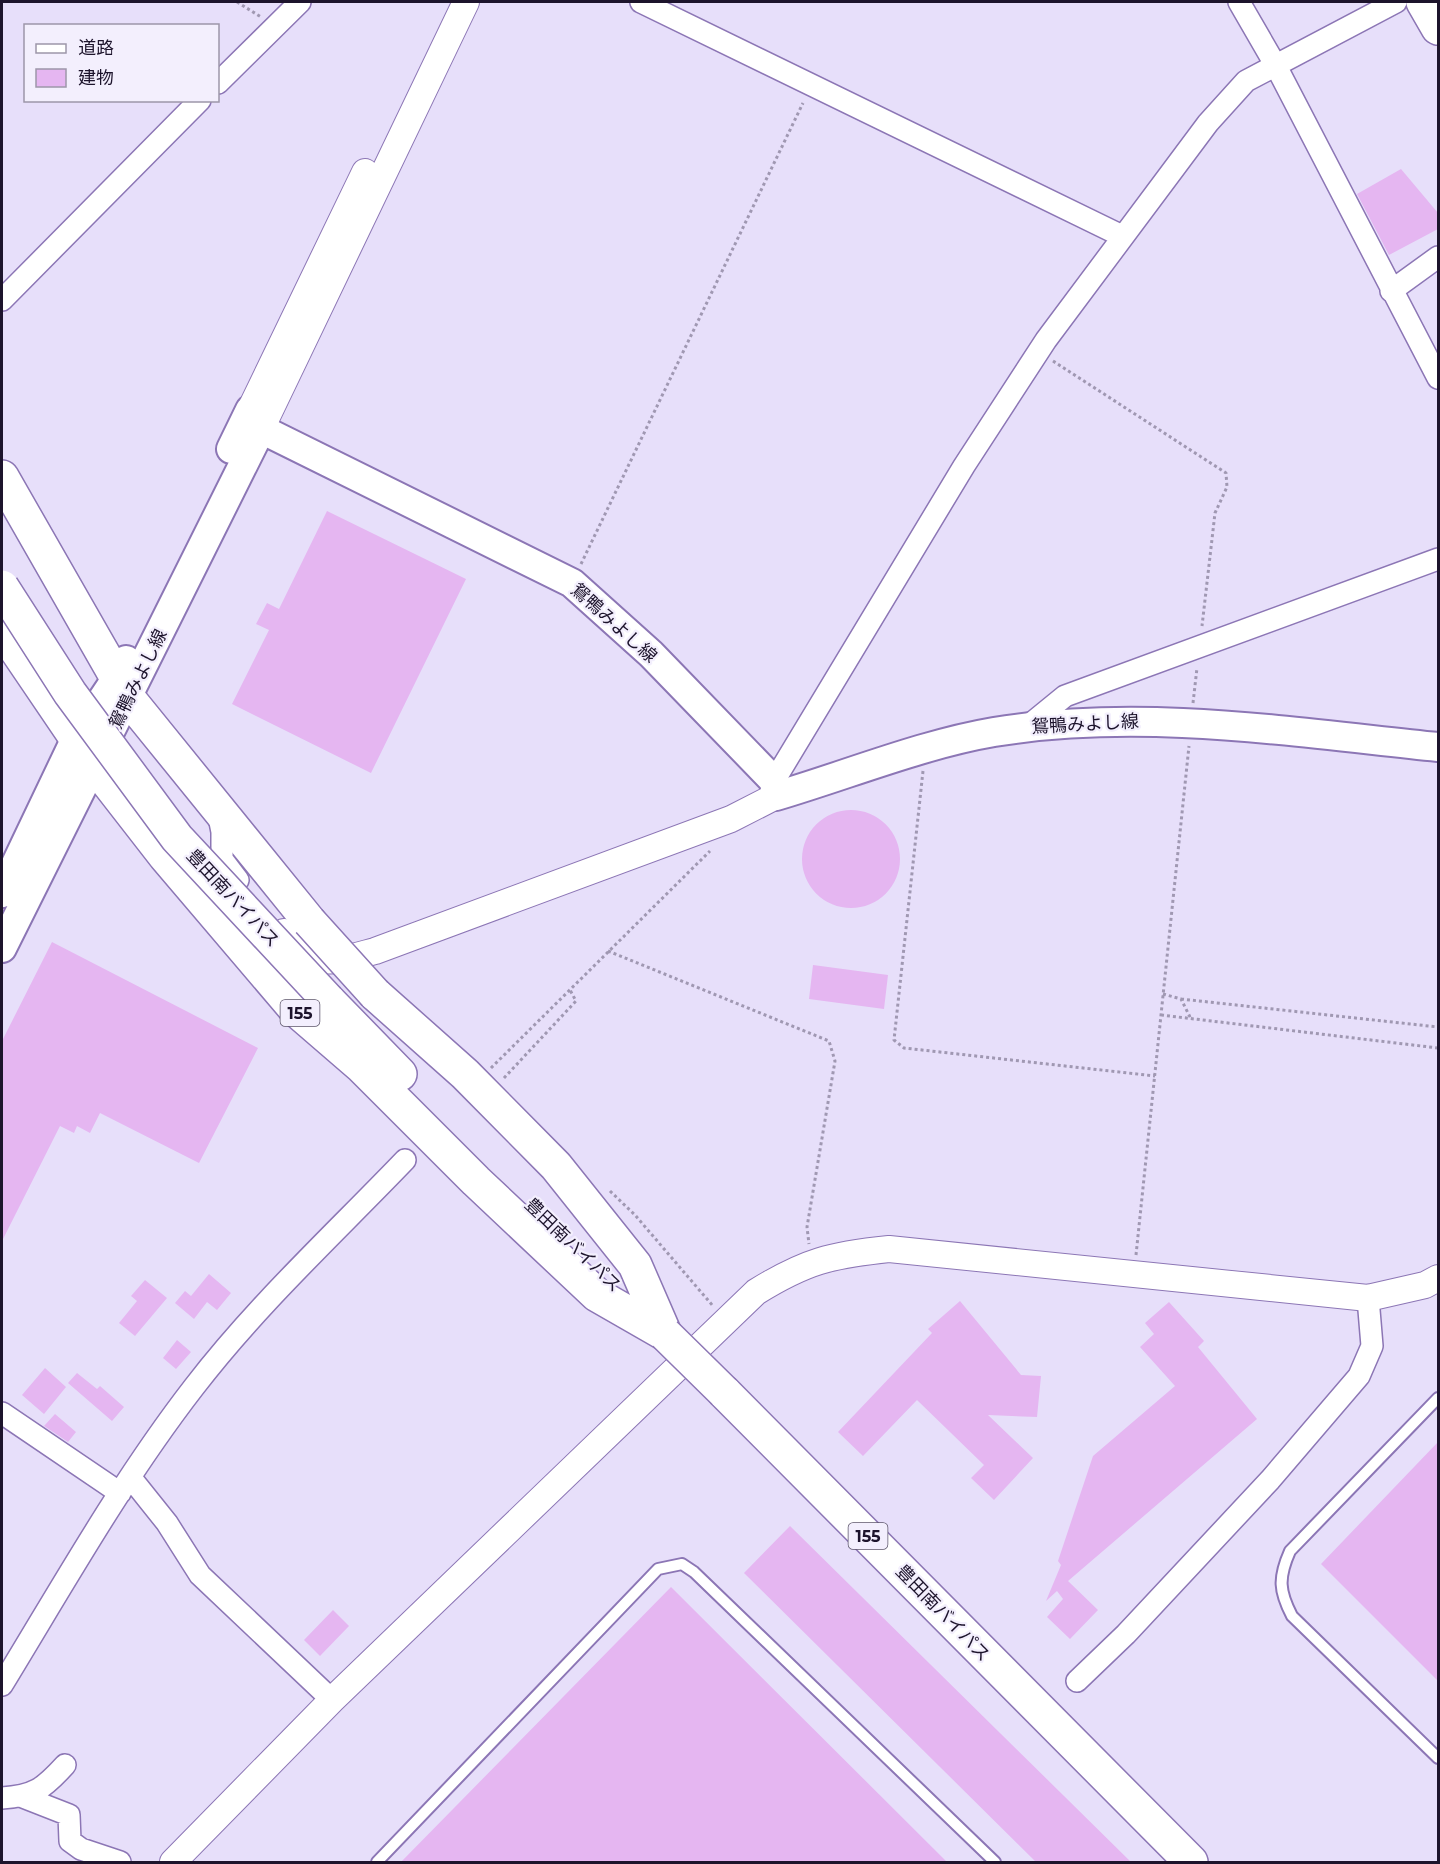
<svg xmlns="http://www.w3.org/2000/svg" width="1440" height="1864" viewBox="0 0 1440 1864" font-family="Montserrat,'Noto Sans JP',sans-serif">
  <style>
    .building { fill: #e5b6f1 }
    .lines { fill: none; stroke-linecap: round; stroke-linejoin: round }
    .service-casing { stroke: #8c76b5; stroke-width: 14 }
    .minor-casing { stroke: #8c76b5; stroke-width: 24 }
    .tertiary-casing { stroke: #8c76b5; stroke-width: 28 }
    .secondary-casing { stroke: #8c76b5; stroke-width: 32 }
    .trunk-casing { stroke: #8c76b5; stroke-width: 36 }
    .path { stroke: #a098b2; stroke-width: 3; stroke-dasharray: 3 3; stroke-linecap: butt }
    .service { stroke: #fff; stroke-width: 10 }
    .minor { stroke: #fff; stroke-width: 21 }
    .tertiary { stroke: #fff; stroke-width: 26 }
    .secondary { stroke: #fff; stroke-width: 28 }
    .trunk { stroke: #fff; stroke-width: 33 }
    .trunk-bridge-casing { stroke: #8c76b5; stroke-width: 36; stroke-linecap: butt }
    .trunk-bridge { stroke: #fff; stroke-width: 33 }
    .labels { text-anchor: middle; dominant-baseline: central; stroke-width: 4.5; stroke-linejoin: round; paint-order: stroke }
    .shield { fill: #f3effd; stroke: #5d566b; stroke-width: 1.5 }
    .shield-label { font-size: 16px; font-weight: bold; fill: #1d142c }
    .street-label { font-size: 18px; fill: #1d142c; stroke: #f3effd }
  </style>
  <rect width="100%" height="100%" fill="#e7dffa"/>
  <!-- building -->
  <path class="building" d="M1401,169L1438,213V229L1389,255L1357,194Z
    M327,511L466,579L371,773L232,704L269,630L256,624L267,603L279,609Z
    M802 859a49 49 0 1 1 98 0a49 49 0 1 1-98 0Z
    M52,942L258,1048L199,1163L100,1113L90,1133L77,1126L74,1133L60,1126L2,1241V1041Z
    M813,965L888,975L884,1009L809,999Z
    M209,1274L231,1293L217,1310L207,1302L194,1319L175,1303L185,1291L191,1296Z
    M145,1280L167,1298L135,1336L119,1323L137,1301L131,1296Z
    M960,1301L1021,1375L1041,1376L1037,1417L988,1415L1033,1458L994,1500L971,1478L984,1465L917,1400L863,1456L838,1432L932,1333L928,1329Z
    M1169,1302L1204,1341L1198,1347L1257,1419L1068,1581L1098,1610L1070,1639L1047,1617L1063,1599L1057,1591L1046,1601L1061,1565L1058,1561L1093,1456L1175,1386L1140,1347L1154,1334L1145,1323Z
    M177,1340L191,1352L176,1369L163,1358Z
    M45,1368L66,1387L44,1414L22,1395Z
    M77,1373L97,1389L100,1386L124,1407L112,1421L68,1383Z
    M55,1414L76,1432L68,1442L44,1426Z
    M1438,1442V1681L1321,1564Z
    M790,1526L1132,1863H1037L744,1573Z
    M671,1587L948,1863H400Z
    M333,1610L349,1626L320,1656L304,1640Z"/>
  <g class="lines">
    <!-- service casing -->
    <g class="service-casing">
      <path id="service" d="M1438,1398L1290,1551C1278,1578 1279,1591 1292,1616L1438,1758
        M377,1862L658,1569L682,1564L694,1572L995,1862"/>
    </g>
    <!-- minor casing -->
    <g class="minor-casing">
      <path id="minor" d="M641,2L1122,236
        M1239,2L1276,66L1438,378
        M218,83L300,2
        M1391,291L1438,257
        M2,300L200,100
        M1027,727L1065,696L1438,559
        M774,781L964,466L1046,340L1208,123L1246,81L1396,2
        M218,812L222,832V859L238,880
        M2,1413L120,1493
        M131,1478L167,1523L200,1575L332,1700
        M1077,1681L1126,1634L1270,1480L1359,1376L1372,1346L1368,1298
        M2,1685C63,1585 122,1480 194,1387C257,1305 333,1235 405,1160
        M23,1797L69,1815L70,1841L81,1849L120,1862
        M2,1798C34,1796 43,1789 65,1765"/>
    </g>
    <!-- tertiary casing -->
    <g class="tertiary-casing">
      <path id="tertiary" d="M250,410L365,172
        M261,429L466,2
        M284,932C317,970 330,963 375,951L731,819L776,796
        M173,1862L332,1700L756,1292C806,1261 831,1255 889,1249L1368,1298L1425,1285L1438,1278"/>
    </g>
    <!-- secondary casing -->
    <g class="secondary-casing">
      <path id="secondary" d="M231,449L250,410
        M2,893L75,740L116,679L126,660
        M2,948L261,429L572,583L651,654L774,781L776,796C847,775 923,744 994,732C1141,708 1292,732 1438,747"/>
    </g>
    <!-- trunk casing -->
    <g class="trunk-casing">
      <path id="trunk" d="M1423,2L1438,28
        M2,477L129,699L309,921
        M2,629L95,766L165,856L296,1010L362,1067L476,1181L597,1295L665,1334
        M375,994L465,1074L556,1166L635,1265L665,1334
        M328,1000L400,1074
        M724,1392L1191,1862"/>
    </g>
    <!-- path -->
    <path class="path" d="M237,2L261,17
      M1053,361L1226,473L1227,487L1215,513L1202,626
      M581,564L803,103
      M1193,703L1197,668
      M923,771L894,1040L904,1048L1155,1076
      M608,951L829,1041L835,1061L807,1227L809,1244
      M1163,994L1181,999L1191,1019
      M1181,999L1438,1027
      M1161,1015L1438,1048
      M491,1068L710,851
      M504,1078L576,1001L570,990
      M610,1191L635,1215L713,1306
      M1136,1255L1189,746"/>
    <!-- service -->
    <use href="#service" class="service"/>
    <!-- minor -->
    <use href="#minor" class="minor"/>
    <!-- tertiary -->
    <use href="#tertiary" class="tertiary"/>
    <!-- secondary -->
    <use href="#secondary" class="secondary"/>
    <!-- trunk -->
    <use href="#trunk" class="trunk"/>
    <!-- trunk-bridge casing -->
    <g class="trunk-bridge-casing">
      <path id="trunk-bridge" d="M2,587L70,693L177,838L328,1000
        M309,921L375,994
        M665,1334L724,1392"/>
    </g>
    <!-- trunk-bridge -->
    <use href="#trunk-bridge" class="trunk-bridge"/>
  </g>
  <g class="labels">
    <!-- shield labels -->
    <g class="shield">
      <rect x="280.5" y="1000" width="39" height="26" rx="4.5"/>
      <rect x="848.5" y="1523" width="39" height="26" rx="4.5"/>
    </g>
    <g class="shield-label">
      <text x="300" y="1013">155</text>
      <text x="868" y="1536">155</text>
    </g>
    <!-- street labels -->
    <g class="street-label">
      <text transform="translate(614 623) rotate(42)">鴛鴨みよし線</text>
      <text transform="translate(138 679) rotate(-64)">鴛鴨みよし線</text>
      <text transform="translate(1085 724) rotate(-3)">鴛鴨みよし線</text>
      <text transform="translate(233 898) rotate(47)">豊田南バイパス</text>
      <text transform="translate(573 1245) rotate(44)">豊田南バイパス</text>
      <text transform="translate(943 1613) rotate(46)">豊田南バイパス</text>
    </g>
  </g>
  <!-- border -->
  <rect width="1440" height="1864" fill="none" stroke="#1d142c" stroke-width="6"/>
  <!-- legend -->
  <rect x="24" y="24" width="195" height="78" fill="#f3effd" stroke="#9d97a9" stroke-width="1.5"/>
  <rect x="36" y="44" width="30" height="9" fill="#ffffff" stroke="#9d97a9" stroke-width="1.5"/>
  <text x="78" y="54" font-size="18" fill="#1d142c">道路</text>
  <rect x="36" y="69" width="30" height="18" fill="#e5b6f1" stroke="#9d97a9" stroke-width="1.5"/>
  <text x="78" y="84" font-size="18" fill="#1d142c">建物</text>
</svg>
